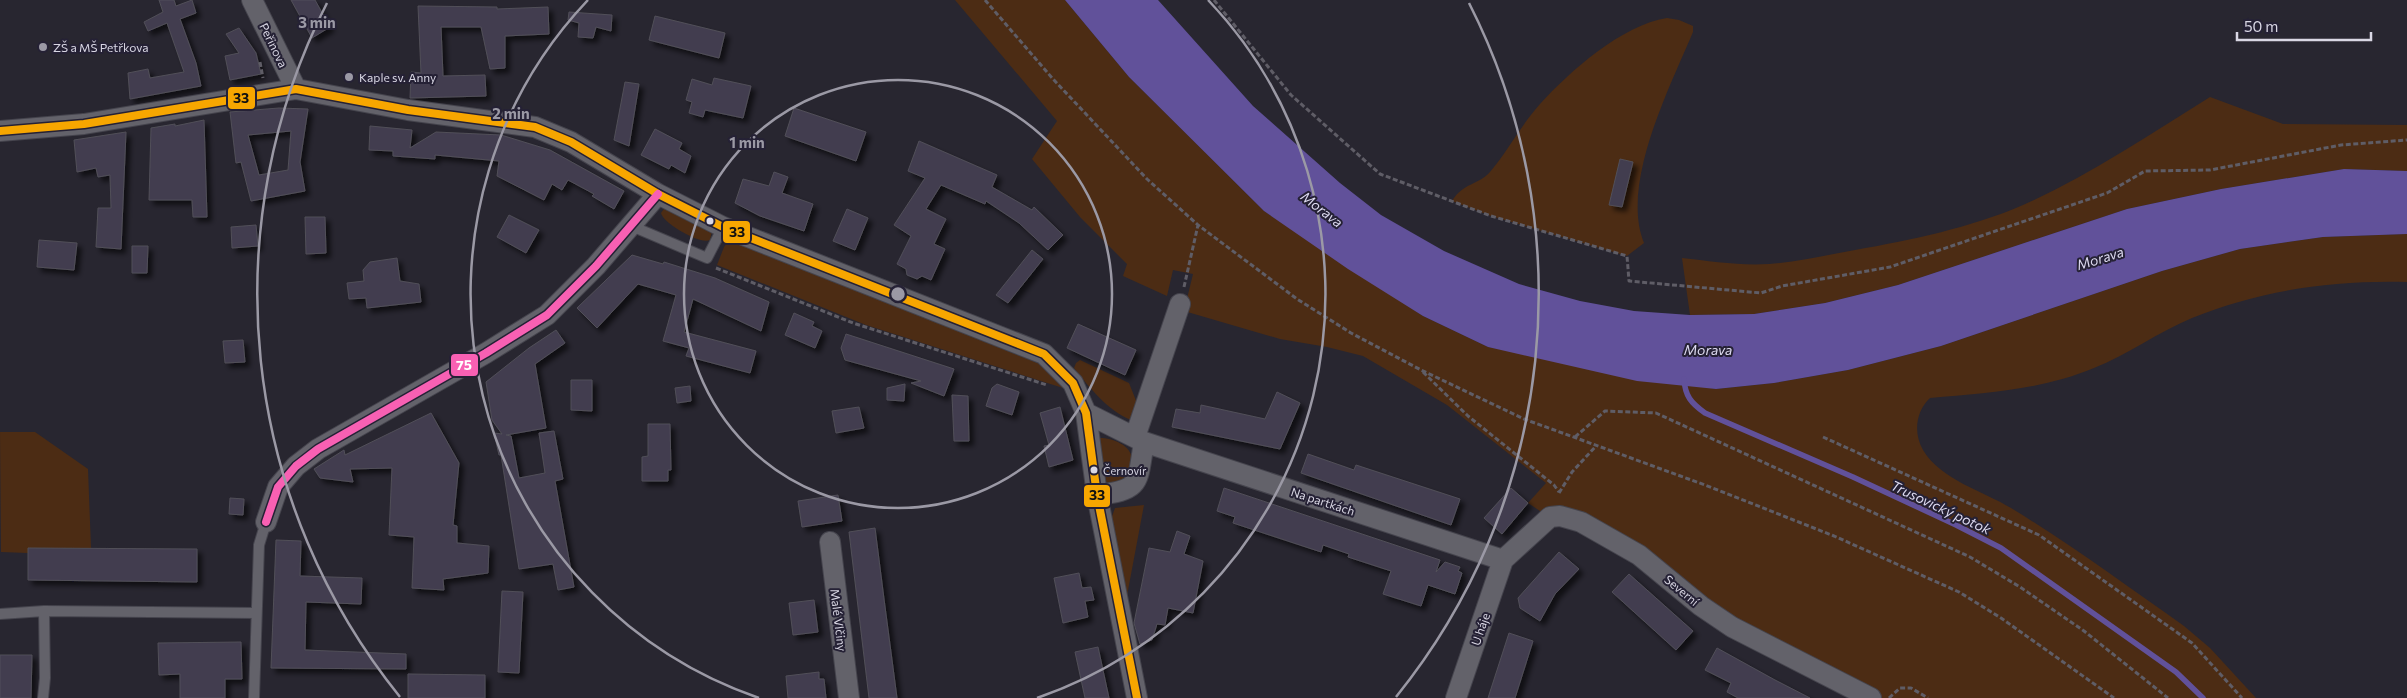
<svg xmlns="http://www.w3.org/2000/svg" width="2407" height="698" viewBox="0 0 2407 698" font-family="Commissioner,sans-serif">
  <style>
    .green { fill: #4c2c14 }
    .water { fill: #61519a }
    .lines { fill: none; stroke-linecap: round; stroke-linejoin: round }
    .stream { stroke: #61519a; stroke-width: 5.5 }
    .building { fill: #423d50; stroke: #514f58; fill-rule: evenodd; filter: url(#shadow) }
    .service-casing { stroke: #45444d; stroke-width: 12 }
    .minor-casing { stroke: #45444d; stroke-width: 22 }
    .path { stroke: #5f5d66; stroke-width: 3; stroke-dasharray: 5 2.5; stroke-linecap: butt }
    .service { stroke: #63626a; stroke-width: 10 }
    .minor { stroke: #63626a; stroke-width: 20 }
    .bus-1-casing { stroke: #252135; stroke-width: 11 }
    .bus-2-casing { stroke: #252135; stroke-width: 11 }
    .bus-1 { stroke: #f7a600; stroke-width: 8 }
    .bus-2 { stroke: #f860b3; stroke-width: 8 }
    .ring { fill: none; stroke: #9b99a5; stroke-width: 2.5 }
    .poi-dot { fill: #9b99a5; stroke: #252135; stroke-width: 2 }
    .bus-dot { fill: #d9d7e4; stroke: #252135; stroke-width: 2 }
    .labels { text-anchor: middle; dominant-baseline: central; stroke-width: 4; stroke-linejoin: round; paint-order: stroke }
    .bus-label { font-size: 11px; fill: #d9d7e4; stroke: #252135; text-anchor: start }
    .street-label { font-size: 12px; fill: #d9d7e4; stroke: #252135 }
    .poi-label { font-size: 12px; fill: #d9d7e4; stroke: #252135; text-anchor: start }
    .water-label { font-size: 14px; font-style: italic; fill: #dddaf0; stroke: #252135 }
    .centre { fill: #9b99a5; stroke: #252135; stroke-width: 2.5 }
    .ring-label { font-size: 15px; text-anchor: middle; font-weight: bold; fill: #9b99a5; stroke: #252135; stroke-width: 4; stroke-linejoin: round; paint-order: stroke }
    .line-badge { stroke: #252135; stroke-width: 2 }
    .badge-label { font-size: 14px; text-anchor: middle; font-weight: bold; fill: #fff }
    .pale-badge-label { font-size: 14px; text-anchor: middle; font-weight: bold; fill: #111 }
  </style>
  <defs>
    <filter id="shadow"><feDropShadow dx="4.5" dy="4.5" stdDeviation="2.5" flood-color="#0009"/></filter>
  </defs>
  <rect width="100%" height="100%" fill="#282630"/>
  <!-- green -->
  <path class="green" d="M955,0H1065L1129,77L1264,211L1423,316L1488,347L1716,389L1774,383L1848,370L1941,346L2162,271L2240,249L2323,237L2407,234V282C2333,280 2261,290 2192,318C2158,332 2127,355 2094,368C2041,390 1986,393 1930,398C1916,411 1913,433 1923,450C1941,480 1983,491 2011,508C2070,544 2127,586 2184,626L2210,648L2256,698H1878L1757,634L1583,515L1543,513L1528,503L1546,483L1447,405L1363,356L1327,347L1280,339L1184,311L1193,274L1173,270L1167,296L1123,276L1127,264L1080,217L1032,159L1057,121Z
    M1667,18L1679,20L1693,26V32C1670,87 1620,184 1644,243L1627,256L1491,216L1452,201C1464,182 1477,186 1490,172C1508,151 1521,125 1540,104C1570,71 1622,25 1667,18Z
    M2210,97L2283,124L2407,125V171L2344,169L2221,189L2127,209L1898,285L1825,303L1754,314L1690,315L1682,258C1710,261 1740,266 1769,264C1798,262 1826,255 1855,250C1911,240 1970,228 2023,205C2088,176 2149,135 2210,97Z
    M666,206L712,231L710,240C700,245 663,223 661,213Z
    M730,239L1040,364L1063,388L866,325L717,265L724,247Z
    M1080,360L1129,383L1137,403L1131,420C1107,410 1090,388 1074,368L1076,363Z
    M0,432H35L88,469L91,548H28V553L1,552Z
    M1100,438C1112,438 1132,445 1132,460C1132,467 1129,474 1128,481L1108,484L1102,476L1096,445Z
    M1144,505L1126,601L1110,522L1115,508Z"/>
  <!-- water -->
  <path class="water" d="M1065,0H1158L1253,106L1340,183L1381,215L1444,251L1519,284L1580,301L1634,311L1690,315L1754,314L1825,303L1898,285L2127,209L2221,189L2344,169L2407,171V234L2323,237L2240,249L2162,271L1941,346L1848,370L1774,383L1716,389L1637,381L1488,347L1423,316L1348,269L1264,211L1129,77Z"/>
  <g class="lines">
    <!-- stream -->
    <path class="stream" d="M1684,379C1685,396 1691,403 1705,413L1853,477L1956,525L2001,548L2176,672L2203,698"/>
  </g>
  <!-- building -->
  <path class="building" d="M159,0H174L176,6L192,0L196,13L180,19L196,63L201,86L130,99L128,73L148,69L150,78L184,72L167,23L148,31L144,22L163,12Z
    M291,0H315L330,27L312,38Z
    M418,6L497,7V9L548,7L549,34L505,36V68L490,69L481,27H441L443,76L485,75L486,96L410,98L411,72L421,73Z
    M569,12L612,15L611,31L596,27L593,38L578,37L579,23L568,20Z
    M655,16L725,33L719,58L649,40Z
    M239,28L256,53L261,74L230,80L225,56L239,53L226,34Z
    M714,78L751,86L743,118L705,110L703,117L689,113L692,102L686,100L692,79L712,85Z
    M625,82L639,84L629,146L614,140Z
    M279,108L308,109L300,162L305,191L251,201L241,162L236,163L230,112ZM291,131L288,170L259,175L248,135Z
    M794,108L866,132L856,161L785,136Z
    M204,120L207,217H193L192,200H149L151,128L175,124V126Z
    M370,126L412,130L410,148L436,132L501,135L550,150L624,191L614,209L592,196L594,194L568,180L562,190L552,184L544,200L497,176L499,161L435,155V159L393,156V151L369,150Z
    M655,129L682,143L679,149L691,156L685,173L671,165L669,169L641,155Z
    M126,132L121,249L96,247L98,208H111L110,175L98,177L96,168L77,172L74,140Z
    M919,141L997,175L992,187L1032,210L1034,207L1063,235L1048,250L1019,223L986,201L985,204L941,185L926,209L946,219L934,244L945,249L931,280L922,276L917,279L907,275L906,269L897,264L911,236L894,225L925,178L908,171Z
    M1620,159L1633,162L1622,207L1609,205Z
    M774,172L788,177L782,193L813,204L804,231L760,216L735,203L743,179L769,186Z
    M847,209L868,218L855,250L833,241Z
    M509,215L539,230L526,253L497,237Z
    M305,217H325L326,253L306,254Z
    M256,225L258,246L232,248L231,227Z
    M39,240L77,243L74,270L37,267Z
    M132,246H148L147,273H132Z
    M1032,250L1043,259L1008,303L996,295Z
    M632,255L663,264L664,262L715,278L769,302L761,331L693,299L684,332L756,351L750,373L686,356L689,348L663,341L676,295L638,284L597,328L577,308Z
    M397,258L400,281L419,284L421,302L367,308L366,298L349,299L347,283L364,281L363,270L370,262Z
    M794,313L814,322L812,326L822,331L815,348L785,335Z
    M1078,324L1136,350L1125,375L1067,348Z
    M556,330L565,343L535,364L546,428L506,435L511,436L519,478L545,473L539,433L554,431L563,479L555,481L574,587L558,590L553,564L519,569L501,455H499L494,433L502,434L492,420L486,382L529,348Z
    M846,334L954,369L944,396L911,383L921,381L845,360L841,348Z
    M243,340L245,362L225,363L223,341Z
    M571,380H592V411L571,410Z
    M905,384L904,401L887,400V388Z
    M997,384L1019,392L1012,415L986,406L992,388Z
    M690,386L691,401L677,403L675,388Z
    M1277,392L1300,403L1280,449L1172,427L1176,409L1200,413L1201,405L1265,419Z
    M952,395L968,396L969,441H954Z
    M859,407L864,428L836,433L832,411Z
    M1060,407L1073,460L1049,467L1044,446L1049,445L1040,413Z
    M431,413L459,463L453,525L457,526V543L489,546L488,573L443,579L444,590L412,588L414,537L389,535L392,468L350,469L353,482L320,478L314,469L344,450L345,455Z
    M648,424H670L671,470H668V481H642V457L648,456Z
    M1308,454L1354,470L1356,465L1460,499L1451,525L1301,473Z
    M1224,488L1440,560L1436,572L1445,562L1460,567L1458,571L1462,573L1455,594L1428,585L1421,606L1383,594L1391,571L1348,557L1349,554L1323,545L1321,552L1233,523L1235,517L1217,511Z
    M1511,488L1528,503L1502,534L1484,518Z
    M838,495L842,521L802,527L798,501Z
    M230,498L244,499L243,515L229,514Z
    M875,528L884,599L897,698H869L849,532Z
    M1177,531L1190,536L1184,554L1203,561L1193,613L1168,608L1165,625L1157,624L1152,640L1140,644L1134,623L1149,548L1170,552Z
    M276,540L301,541L300,576L362,578L361,604L306,602L305,650L406,654V669L271,668Z
    M28,548L197,549V582L28,580Z
    M1559,552L1579,569L1555,594L1540,621L1520,608L1518,598Z
    M1079,573L1082,588L1091,587L1094,600L1085,601L1088,617L1063,623L1054,578Z
    M1629,574L1693,631L1676,650L1612,592Z
    M502,591L523,592L519,673L498,672Z
    M814,600L818,632L793,635L789,603Z
    M1509,633L1533,641L1515,698H1488Z
    M241,642L242,679H225V698H180V674L159,675L158,643Z
    M1098,647L1109,698H1085L1075,652Z
    M1717,648L1775,680L1810,698H1738L1727,692L1731,683L1705,670Z
    M0,655H32L31,698H0Z
    M819,672V679H824L826,698H788L786,676Z
    M408,674L485,675V698H408Z"/>
  <g class="lines">
    <!-- service casing -->
    <g class="service-casing">
      <path id="service" d="M629,225L707,258L723,227
        M0,614L44,611L256,613
        M43,698L45,678L44,611
        M254,698L259,545L266,522"/>
    </g>
    <!-- minor casing -->
    <g class="minor-casing">
      <path id="minor" d="M252,0L296,89
        M0,131L84,124L296,89L408,110L535,127L571,142L658,194L723,227L1044,354L1073,383L1086,413L1097,495L1137,698
        M1086,413L1144,442L1503,560
        M1135,437L1180,304
        M1097,495C1142,490 1137,483 1144,442
        M266,522L278,487L296,466L318,449L486,353L547,315L596,266L658,194
        M830,542L849,698
        M1456,698L1503,560L1550,517L1560,516L1581,522L1639,555L1701,606L1732,627L1871,698"/>
    </g>
    <!-- path -->
    <path class="path" d="M985,0L1053,79L1147,179L1198,225L1297,299L1351,333L1421,370L1524,419L1705,485L1834,536L1959,592L2001,618L2114,698
      M1214,0L1291,95L1380,174L1491,216L1627,256L1629,281L1761,293L1782,286L1890,267L2107,193L2145,171L2210,170L2341,145L2407,140
      M260,62L263,78
      M716,268L853,323L1047,385
      M1184,287L1198,225
      M1423,372L1468,416L1554,485L1559,492
      M1575,437L1605,411L1656,413L1970,557L2020,587L2084,631L2168,698
      M1823,437L2039,535L2192,643L2242,698
      M1559,493L1572,472L1597,445
      M1889,698L1900,688H1911L1928,698"/>
    <!-- service -->
    <use href="#service" class="service"/>
    <!-- minor -->
    <use href="#minor" class="minor"/>
    <!-- bus-1 casing -->
    <g class="bus-1-casing">
      <path id="bus-1" d="M0,131L84,124L296,89L408,110L535,127L571,142L658,194L723,227L1044,354L1073,383L1086,413L1097,495L1137,698"/>
    </g>
    <!-- bus-2 casing -->
    <g class="bus-2-casing">
      <path id="bus-2" d="M266,522L278,487L296,466L318,449L486,353L547,315L596,266L658,194"/>
    </g>
    <!-- bus-1 -->
    <use href="#bus-1" class="bus-1"/>
    <!-- bus-2 -->
    <use href="#bus-2" class="bus-2"/>
  </g>
  <!-- distance rings -->
  <g class="ring">
    <circle cx="898" cy="294" r="214"/>
    <path d="M759 698A427 427 0 0 1 588 0M1208 0A427 427 0 0 1 1037 698"/>
    <path d="M400 697A641 641 0 0 1 327 3M1469 3A641 641 0 0 1 1396 697"/>
  </g>
  <!-- markers -->
  <g class="poi-dot">
    <circle cx="43" cy="47" r="5"/>
    <circle cx="349" cy="77" r="5"/>
  </g>
  <g class="bus-dot">
    <circle cx="710" cy="221" r="4.5"/>
    <circle cx="1094" cy="470" r="4.5"/>
  </g>
  <g class="labels">
    <!-- bus labels -->
    <g class="bus-label">
      <text x="1103" y="470">Černovír</text>
    </g>
    <!-- street labels -->
    <g class="street-label">
      <text transform="translate(274 45) rotate(64)">Peřinova</text>
      <text transform="translate(1323 501) rotate(18)">Na partkách</text>
      <text transform="translate(1682 590) rotate(40)">Severní</text>
      <text transform="translate(839 620) rotate(83)">Malé Vlčiny</text>
      <text transform="translate(1480 629) rotate(-71)">U háje</text>
    </g>
    <!-- poi labels -->
    <g class="poi-label">
      <text x="53" y="47">ZŠ a MŠ Petřkova</text>
      <text x="359" y="77">Kaple sv. Anny</text>
    </g>
    <!-- water labels -->
    <g class="water-label">
      <text transform="translate(1322 209) rotate(38)">Morava</text>
      <text transform="translate(2100 258) rotate(-17)">Morava</text>
      <text x="1708" y="349">Morava</text>
      <text transform="translate(1941 507) rotate(25)">Trusovický potok</text>
    </g>
  </g>
  <circle cx="898" cy="294" r="8" class="centre"/>
  <g class="ring-label">
    <text x="317" y="28">3 min</text>
    <text x="511" y="119">2 min</text>
    <text x="747" y="148">1 min</text>
  </g>
  <g class="line-badge">
    <rect x="227" y="86" width="29" height="24" rx="5" fill="#f7a600"/>
    <rect x="722" y="220" width="29" height="24" rx="5" fill="#f7a600"/>
    <rect x="450" y="353" width="29" height="24" rx="5" fill="#f860b3"/>
    <rect x="1083" y="484" width="28" height="24" rx="5" fill="#f7a600"/>
  </g>
  <g class="badge-label">
    <text x="464" y="370">75</text>
  </g>
  <g class="pale-badge-label">
    <text x="241" y="103">33</text>
    <text x="737" y="237">33</text>
    <text x="1097" y="500">33</text>
  </g>
  <!-- scale -->
  <path d="M2237 32v8h134v-8" fill="none" stroke="#d9d7e4" stroke-width="2.5"/>
  <text x="2244" y="32" font-size="15" fill="#d9d7e4" stroke="#252135" stroke-width="4" paint-order="stroke">50 m</text>
</svg>
